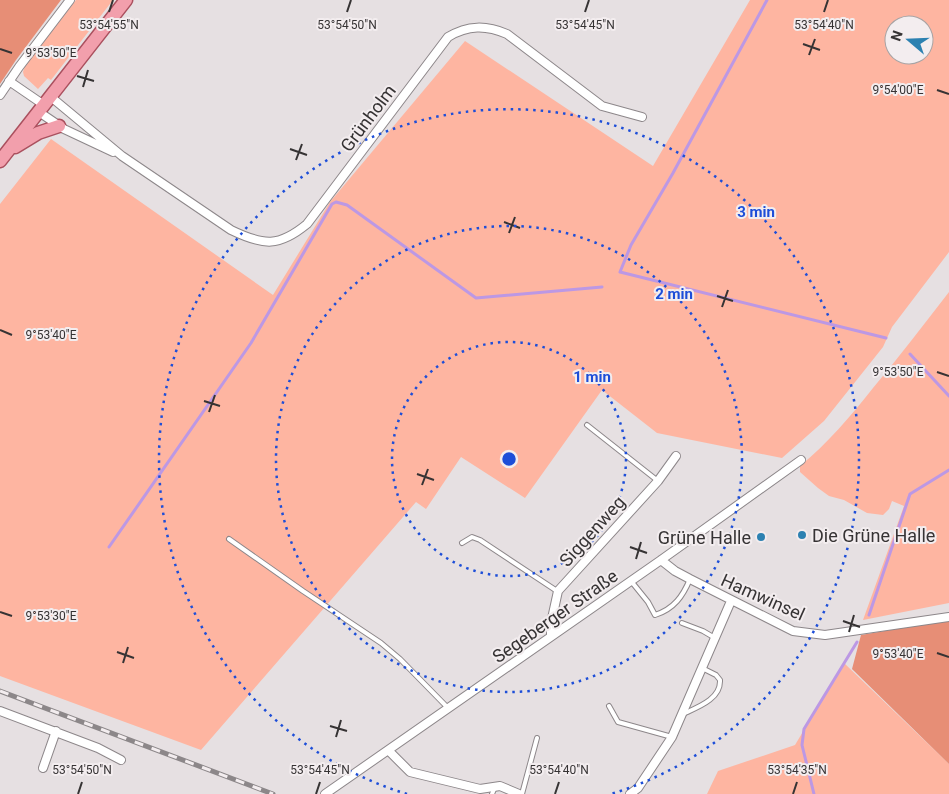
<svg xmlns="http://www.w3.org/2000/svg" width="949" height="794" viewBox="0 0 949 794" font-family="Roboto,sans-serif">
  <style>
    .green { fill: #feb5a1; fill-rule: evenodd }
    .forest { fill: #e78e76 }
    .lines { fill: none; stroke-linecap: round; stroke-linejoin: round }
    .stream { stroke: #bc98e4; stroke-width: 3 }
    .lane-casing { stroke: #8d878a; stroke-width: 6 }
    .street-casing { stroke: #8d878a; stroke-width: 10 }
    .primary-casing { stroke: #aa505e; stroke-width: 15 }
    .lane { stroke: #fff; stroke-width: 4 }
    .street { stroke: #fff; stroke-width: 8 }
    .primary { stroke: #f29fac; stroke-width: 12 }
    .rail-casing { stroke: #8c8789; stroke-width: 5 }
    .rail { stroke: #f3edef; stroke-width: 3; stroke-dasharray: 9; stroke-linecap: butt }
    .ticks { fill: none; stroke: #363334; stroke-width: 2 }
    .ring { fill: none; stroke: #1d4ed8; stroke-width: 2.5; stroke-dasharray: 2.5 5 }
    .poi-dot { fill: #2c81b1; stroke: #f3edef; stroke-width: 2 }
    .labels { text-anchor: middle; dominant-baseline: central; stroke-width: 4; stroke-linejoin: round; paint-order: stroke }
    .street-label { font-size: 18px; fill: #363334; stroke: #f3edef }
    .poi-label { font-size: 18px; fill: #363334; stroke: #f3edef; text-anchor: start }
    .ticks-label { font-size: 12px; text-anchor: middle; fill: #363334; stroke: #f3edef; stroke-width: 4; stroke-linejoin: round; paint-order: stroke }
    .centre { fill: #1d4ed8; stroke: #f3edef; stroke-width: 2.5 }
    .ring-label { font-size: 15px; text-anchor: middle; font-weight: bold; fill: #1d4ed8; stroke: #f3edef; stroke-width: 4; stroke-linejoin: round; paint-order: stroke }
  </style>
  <rect width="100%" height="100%" fill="#e6e0e2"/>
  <!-- green -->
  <path class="green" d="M76,0H113L51,80L48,78L38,89L24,76L23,72L25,66Z
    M750,0H949V252L892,327L883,347L824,421L782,458L657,433L602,390L525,498L461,457L426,509L416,502L201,750L0,676V204L51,139L273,295L330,202L465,41L653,166ZM894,25H924V55H894Z
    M949,292V603L863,620L904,506L892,501L889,509L883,515L867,513L844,500L829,496L818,488L800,472V466C828,443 850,417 873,388C899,357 924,324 949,292Z
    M844,663L949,764V794H707L718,771L795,745Z"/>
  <!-- forest -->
  <path class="forest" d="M0,0H61L16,60L0,84Z
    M949,620V764L852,669L861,635Z"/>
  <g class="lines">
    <!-- stream -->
    <path class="stream" d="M767,0L673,173L631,245L620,272L886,338
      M910,354L949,396
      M109,547L251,343L332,204L336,202L347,205L476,298L602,287
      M869,615L910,494L949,470
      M814,794L802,745L804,729L857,642"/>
    <!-- lane casing -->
    <g class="lane-casing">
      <path id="lane" d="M587,425L658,481
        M229,539L303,591L381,643L400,659L448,708
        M462,543L472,537L480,540L557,591
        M631,581L648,602L655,615C674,609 683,596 690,579
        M682,623L703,631L715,638
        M609,706L618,722L672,737
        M683,714C698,707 721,699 720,680L716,675L702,668
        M492,794L495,787
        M522,794L537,738"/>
    </g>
    <!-- street casing -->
    <g class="street-casing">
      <path id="street" d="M9,81L44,105
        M0,95L19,67L70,0
        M51,97L122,156L231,230C264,246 279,247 307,224L448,37C468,25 486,25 507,34L602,106L642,117
        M39,112L64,129L113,152
        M661,560L675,571L690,579L793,631L825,635L949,617
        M551,635V623L558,591L658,481L676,456
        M0,711L98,748L121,760
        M389,751L410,772L480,789L500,786L519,794
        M43,768L56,731
        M325,794L661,560L801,460
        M630,794L638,788L672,737L731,601"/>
    </g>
    <!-- primary casing -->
    <g class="primary-casing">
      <path id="primary" d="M15,147L38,133L59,126
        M0,161L126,0"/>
    </g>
    <!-- lane -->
    <use href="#lane" class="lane"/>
    <!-- street -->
    <use href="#street" class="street"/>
    <!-- primary -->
    <use href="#primary" class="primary"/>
    <!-- rail casing -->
    <g class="rail-casing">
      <path id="rail" d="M0,691L273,794"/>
    </g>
    <!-- rail -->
    <use href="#rail" class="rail"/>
  </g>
  <!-- ticks -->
  <path class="ticks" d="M109,12L113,0M347,12L351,0M585,12L589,0M824,12L828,0M803,44L820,50M0,49L12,53M809,55L815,39M77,76L94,81M83,87L88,70M937,90L949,94M290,149L307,155M296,160L302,144M504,222L520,228M509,233L515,217M717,296L733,301M722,307L728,290M0,330L12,335M937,372L949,376M204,401L220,406M209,412L215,395M417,474L434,480M422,485L428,469M630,547L647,553M636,559L641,542M0,612L12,616M843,621L860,627M849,632L854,615M117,652L134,658M937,653L949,657M123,663L128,647M330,726L347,731M336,737L341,720M78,794L82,782M316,794L320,782M555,794L559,782M793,794L797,782"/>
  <!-- distance rings -->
  <g class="ring">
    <circle cx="509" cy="459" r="117"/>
    <circle cx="509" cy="459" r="233"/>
    <path d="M407 794A350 350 0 1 1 611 794"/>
  </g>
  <!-- markers -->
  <g class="poi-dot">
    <circle cx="802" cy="535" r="5"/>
    <circle cx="761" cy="537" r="5"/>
  </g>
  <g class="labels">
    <!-- street labels -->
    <g class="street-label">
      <text transform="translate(368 118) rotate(-53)">Grünholm</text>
      <text transform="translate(592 531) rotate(-48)">Siggenweg</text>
      <text transform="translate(763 597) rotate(24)">Hamwinsel</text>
      <text transform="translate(555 616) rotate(-35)">Segeberger Straße</text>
    </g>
    <!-- poi labels -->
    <g class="poi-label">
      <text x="812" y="535">Die Grüne Halle</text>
      <text x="751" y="537" text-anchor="end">Grüne Halle</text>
    </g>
  </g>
  <g class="ticks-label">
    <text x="109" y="29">53°54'55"N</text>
    <text x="347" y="29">53°54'50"N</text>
    <text x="585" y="29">53°54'45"N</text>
    <text x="824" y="29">53°54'40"N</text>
    <text x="51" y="57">9°53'50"E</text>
    <text x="898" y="94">9°54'00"E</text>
    <text x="51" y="339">9°53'40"E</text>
    <text x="898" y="376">9°53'50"E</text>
    <text x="51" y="620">9°53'30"E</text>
    <text x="898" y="658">9°53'40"E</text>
    <text x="82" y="774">53°54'50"N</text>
    <text x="320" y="774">53°54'45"N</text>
    <text x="559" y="774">53°54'40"N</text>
    <text x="797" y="774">53°54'35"N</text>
  </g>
  <circle cx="509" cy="459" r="8" class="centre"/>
  <g class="ring-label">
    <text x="756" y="217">3 min</text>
    <text x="674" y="299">2 min</text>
    <text x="592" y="382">1 min</text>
  </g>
  <!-- north arrow -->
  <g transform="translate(909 40) rotate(289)"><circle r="24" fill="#f3edef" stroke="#a7a3a4"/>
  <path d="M0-4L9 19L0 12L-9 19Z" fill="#2c81b1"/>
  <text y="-8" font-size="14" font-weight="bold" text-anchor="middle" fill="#363334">N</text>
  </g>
</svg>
